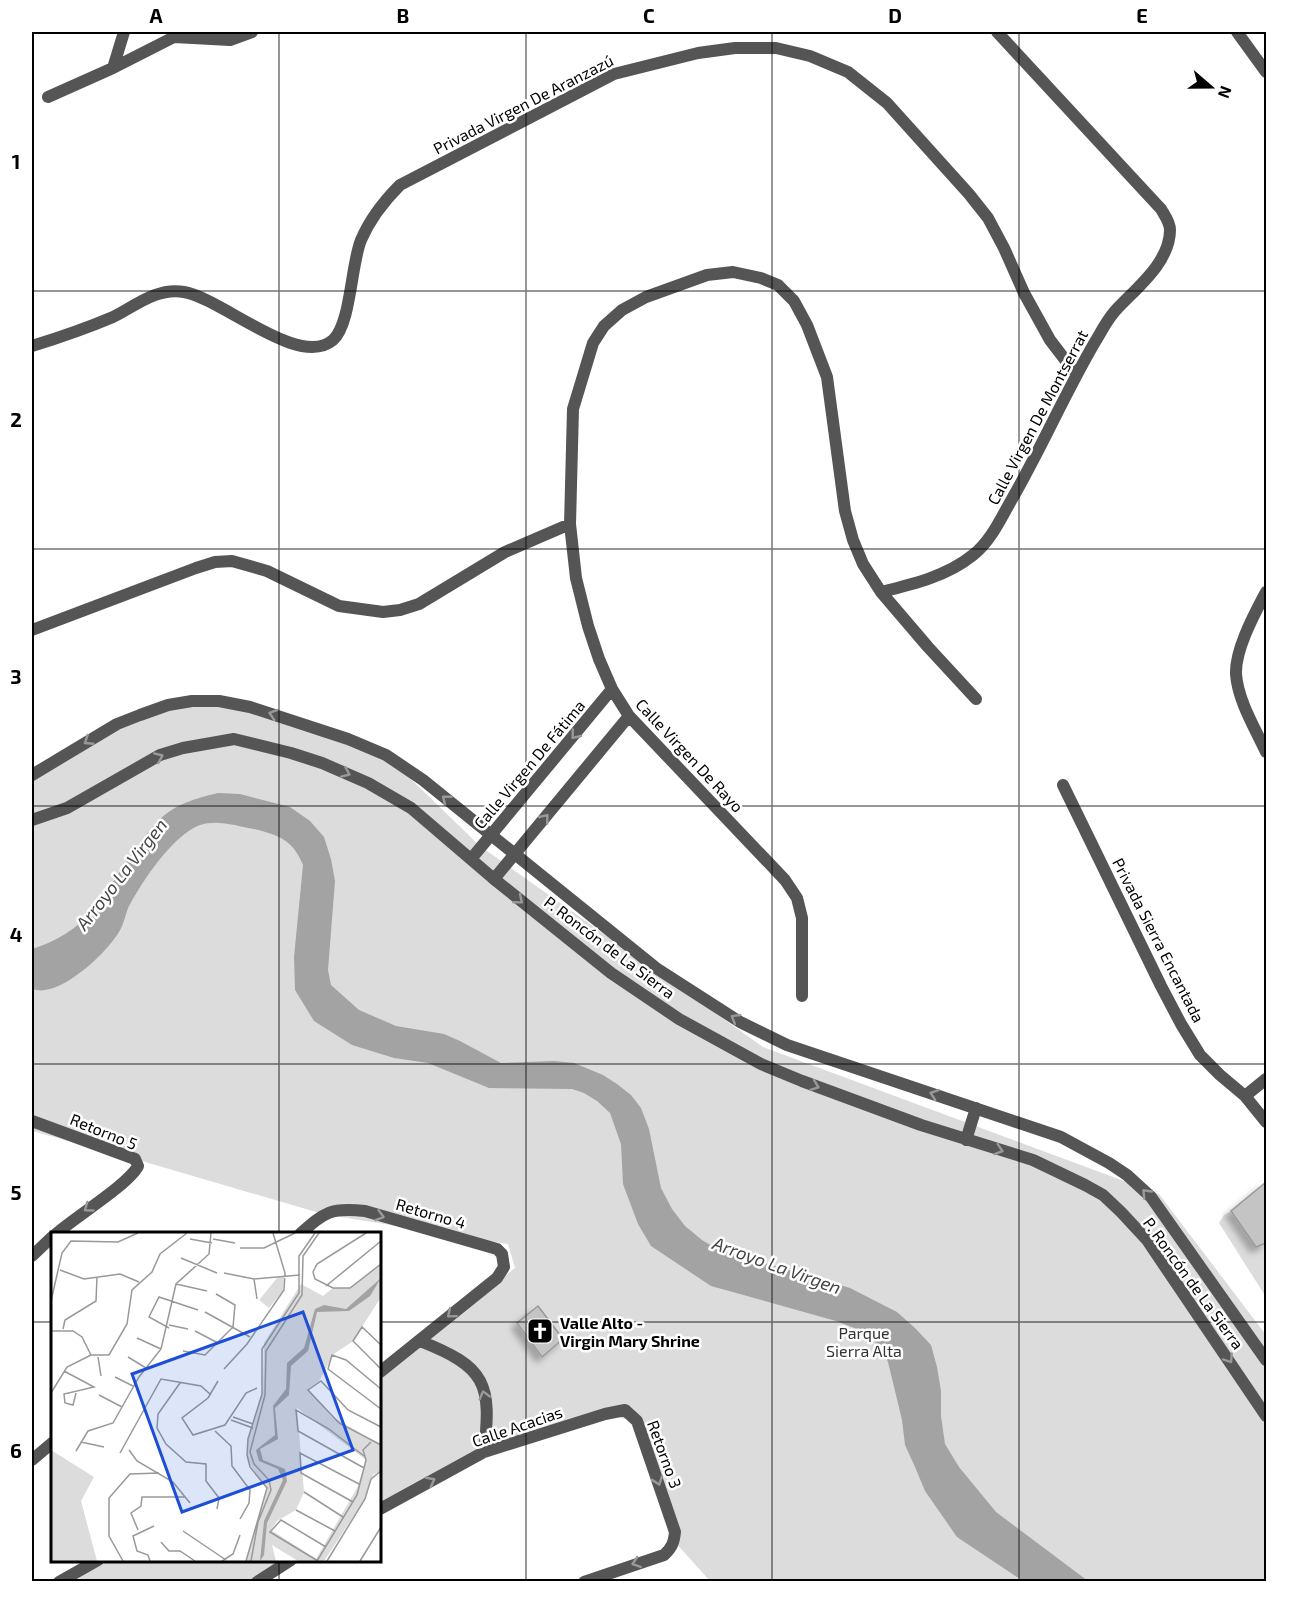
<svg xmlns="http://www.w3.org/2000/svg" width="1298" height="1613" viewBox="0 0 1298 1613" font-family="'Exo 2',sans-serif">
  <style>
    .green { fill: #dcdcdc }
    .water { fill: #a3a3a3 }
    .building { fill: #c4c4c4; stroke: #999; stroke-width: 1.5; filter: url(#shadow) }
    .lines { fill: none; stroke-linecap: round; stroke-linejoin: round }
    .minor { stroke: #555; stroke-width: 12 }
    .tertiary { stroke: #555; stroke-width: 12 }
    .oneway { stroke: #999 }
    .grid { fill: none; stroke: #000; stroke-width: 1.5; stroke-opacity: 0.55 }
    .labels { text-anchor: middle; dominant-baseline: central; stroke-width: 5; stroke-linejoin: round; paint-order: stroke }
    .street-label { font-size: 16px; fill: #000; stroke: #fff }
    .poi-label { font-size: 16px; font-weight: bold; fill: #000; stroke: #fff; text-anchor: start }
    .park-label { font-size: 16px; fill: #333; stroke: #fff }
    .water-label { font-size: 18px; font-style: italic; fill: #444; stroke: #fff }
    .inset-road { fill: none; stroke: #999; stroke-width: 1.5 }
    .view { fill: #1d4ed8; fill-opacity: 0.15; stroke: #1d4ed8; stroke-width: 3 }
    .inset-edge { fill: none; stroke: #000; stroke-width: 3 }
    .neatline { fill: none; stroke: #000; stroke-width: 2 }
    .grid-label { font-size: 20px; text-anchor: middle; font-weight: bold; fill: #000 }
  </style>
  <defs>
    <filter id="shadow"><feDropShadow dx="-5.5" dy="5.5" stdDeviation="3" flood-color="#0004"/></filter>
  </defs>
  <rect width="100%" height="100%" fill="#fff"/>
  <!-- green -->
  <path class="green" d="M219,701L386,755L480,846L763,1047L1159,1194L1266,1335V1581H710L674,1541L637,1422L605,1414L484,1452L380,1509V1373L515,1268L508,1244L323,1214L135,1159L32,1131V773L140,715Z
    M1231,1211L1256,1247L1264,1244L1266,1249V1297L1219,1223L1224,1215Z
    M104,1561H291L257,1581L69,1582Z"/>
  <!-- water -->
  <path class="water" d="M218,793L240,794L290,807L310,821L324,837L331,859L335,881L328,970L331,985L359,1010L396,1026L444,1034L460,1041L501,1063L554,1061L574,1063L603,1075L617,1084L631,1095L641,1108L649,1129L661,1188L672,1209L685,1226L702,1240L717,1249L850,1288L897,1312L915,1328L931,1345L937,1367L941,1391V1416L945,1444L959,1467L996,1512L1088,1581H1023L957,1537L925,1491L915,1467L905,1445L902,1420L888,1362L882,1348L869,1337L857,1329L836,1321L711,1286L651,1246L638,1224L623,1184L621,1144L610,1113L597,1101L584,1093L572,1089L489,1088L428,1063L394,1058L352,1045L314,1021L295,990L294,957L303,865C293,840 279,835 254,829C237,826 217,819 200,825C173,835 143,880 129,906C125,915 124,924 119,932C107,952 70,987 45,990C41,991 36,990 32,989V949C93,930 103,892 139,844C148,832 158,819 170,811C185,801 202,797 218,793Z"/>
  <!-- building -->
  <path class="building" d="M1266,1182V1243L1256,1247L1231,1211Z
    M538,1306L563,1339L542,1357L517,1323Z"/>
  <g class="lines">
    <!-- minor -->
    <path class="minor" d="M1237,32L1266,72
      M113,68L124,32
      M48,97L113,68L174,37L230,40L252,32
      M32,346C58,338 87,328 113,317C135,306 157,287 184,292C223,299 299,369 333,340C351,324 351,264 361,240C370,219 384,201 400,185L614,74L698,53L735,48H776L810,56L848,72L887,103L969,194L988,218L1004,248L1024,293L1050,340L1076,374
      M881,592C914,584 947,576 973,555C991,541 1001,518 1012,499C1042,447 1065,393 1095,342C1101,332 1107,320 1115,311C1135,289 1170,263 1170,230C1170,222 1165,216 1161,209L997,32
      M1266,592C1255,613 1235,649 1236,674C1238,701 1255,728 1266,752
      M32,630L196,568L215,562L232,561L267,571L339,606L383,612L400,610L419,604L505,552L570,524
      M1063,785L1161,986L1181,1024L1200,1055L1220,1075L1245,1096L1266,1122
      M471,859L612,689
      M494,879L629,716
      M802,996V918L797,898L785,880L629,716L612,689L599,659L588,626L576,578L570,524L573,409L593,343L604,326L622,310L646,297L707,275L733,272L761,278L778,285L794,301L807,325L827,377L845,511L853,540L863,564L881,592L928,647L976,699
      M1245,1096L1266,1079
      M32,1121L135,1159L138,1166C129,1184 75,1217 56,1234
      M300,1234C325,1212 331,1207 365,1211L497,1249L502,1254L504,1267L497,1278L380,1372
      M32,1256L52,1237
      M420,1341C486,1367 492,1383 484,1452
      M32,1460L52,1443
      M380,1509L484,1452L605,1414L625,1410L637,1421L675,1532C674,1542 672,1548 664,1555L584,1582
      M59,1582L98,1560
      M257,1582L291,1560"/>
    <!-- tertiary -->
    <path class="tertiary" d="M32,775L117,724L140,715L168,705L192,701H219L250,707L348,739L386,755L423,780L656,968L740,1022L787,1045L1061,1137L1109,1163L1127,1175L1151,1197L1266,1360
      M32,820L67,808L160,755L183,748L234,739L291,753L322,763L368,783L411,808L494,879L611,973L679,1019L761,1064L802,1081L921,1125L1033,1160L1085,1185L1103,1195L1121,1212L1147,1240L1266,1416
      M966,1140L976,1108"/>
  </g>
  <!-- one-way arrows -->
  <defs><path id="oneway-chevron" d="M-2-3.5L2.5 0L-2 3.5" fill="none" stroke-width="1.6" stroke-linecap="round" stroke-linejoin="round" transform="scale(1.5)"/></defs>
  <g class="oneway">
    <use href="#oneway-chevron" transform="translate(273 714) rotate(-162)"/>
    <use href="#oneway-chevron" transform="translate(575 735) rotate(129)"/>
    <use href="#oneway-chevron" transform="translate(88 741) rotate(147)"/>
    <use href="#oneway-chevron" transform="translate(159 757) rotate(-24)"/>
    <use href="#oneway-chevron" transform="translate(346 773) rotate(24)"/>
    <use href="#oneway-chevron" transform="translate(446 799) rotate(-141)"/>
    <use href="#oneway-chevron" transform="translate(545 818) rotate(-51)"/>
    <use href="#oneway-chevron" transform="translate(519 900) rotate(39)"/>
    <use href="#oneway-chevron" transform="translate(735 1018) rotate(-149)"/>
    <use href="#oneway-chevron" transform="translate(815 1086) rotate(21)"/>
    <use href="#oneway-chevron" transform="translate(934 1094) rotate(-161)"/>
    <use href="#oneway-chevron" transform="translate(999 1150) rotate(17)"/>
    <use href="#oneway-chevron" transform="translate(1146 1193) rotate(-134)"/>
    <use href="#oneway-chevron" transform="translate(88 1208) rotate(144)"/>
    <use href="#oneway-chevron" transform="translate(380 1216) rotate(16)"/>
    <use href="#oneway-chevron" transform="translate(451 1314) rotate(140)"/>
    <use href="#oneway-chevron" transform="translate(1229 1359) rotate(56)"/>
    <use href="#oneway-chevron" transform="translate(484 1395) rotate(-105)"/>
    <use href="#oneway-chevron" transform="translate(431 1481) rotate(-28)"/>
    <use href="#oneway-chevron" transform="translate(658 1481) rotate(71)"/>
    <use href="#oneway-chevron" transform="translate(636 1563) rotate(161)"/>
  </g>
  <!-- grid -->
  <path class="grid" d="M279,32V1234M526,32V1582M772,32V1582M1019,32V1582M32,291H1266M32,549H1266M32,806H1266M32,1064H1266M32,1322H52M380,1322H1266M279,1560V1582"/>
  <!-- icons -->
  <defs>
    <g id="church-square" transform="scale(1.35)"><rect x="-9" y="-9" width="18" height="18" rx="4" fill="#000" stroke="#fff"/><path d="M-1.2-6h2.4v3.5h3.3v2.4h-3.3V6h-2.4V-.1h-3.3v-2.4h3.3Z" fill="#fff"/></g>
  </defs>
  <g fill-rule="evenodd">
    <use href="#church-square" x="540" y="1331"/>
  </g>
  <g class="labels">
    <!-- street labels -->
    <g class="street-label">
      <text transform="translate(523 104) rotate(-27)">Privada Virgen De Aranzazú</text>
      <text transform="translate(1037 417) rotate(-62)">Calle Virgen De Montserrat</text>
      <text transform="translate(690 755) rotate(47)">Calle Virgen De Rayo</text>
      <text transform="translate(529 764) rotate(-50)">Calle Virgen De Fátima</text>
      <text transform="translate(1159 940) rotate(63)">Privada Sierra Encantada</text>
      <text transform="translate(610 947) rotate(37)">P. Roncón de La Sierra</text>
      <text transform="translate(104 1131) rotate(22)">Retorno 5</text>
      <text transform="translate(431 1213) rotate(16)">Retorno 4</text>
      <text transform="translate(1194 1283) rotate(54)">P. Roncón de La Sierra</text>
      <text transform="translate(517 1426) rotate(-19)">Calle Acacias</text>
      <text transform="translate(665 1454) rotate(70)">Retorno 3</text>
    </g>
    <!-- poi labels -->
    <g class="poi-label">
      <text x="560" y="1322">Valle Alto -<tspan x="560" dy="18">Virgin Mary Shrine</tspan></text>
    </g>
    <!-- park labels -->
    <g class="park-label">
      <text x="864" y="1332">Parque<tspan x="864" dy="18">Sierra Alta</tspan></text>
    </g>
    <!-- water labels -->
    <g class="water-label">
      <text transform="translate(121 874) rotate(-52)">Arroyo La Virgen</text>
      <text transform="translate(777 1265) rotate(20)">Arroyo La Virgen</text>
    </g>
  </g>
  <!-- overview -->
  <g transform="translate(51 1232)">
    <rect width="330" height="330" fill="#fff"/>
    <path d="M330,32V65L302,109L283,122L268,149L257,157L280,184L330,213V239L322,243L314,267L273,329H247L221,313L225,329H195L216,256L197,230L196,210L212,158L213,111L250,52L272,64L282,56H299ZM246,176L315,228L306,256L265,327L220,298L226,289L245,278L253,260ZM233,45L232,59L218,76L208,68L226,46ZM0,218L43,245L30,269L46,329H0Z" fill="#dcdcdc" fill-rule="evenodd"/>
    <path d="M330,46L319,64L298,79L266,80L257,119L240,134L238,163L224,176L227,207L209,217L212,228L234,237L236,249L216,291L213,323L209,329L213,289L232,248L227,237L208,229L205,218L224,203L222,174L235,157L236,131L253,116L264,77L273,73L295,77Z" fill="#a3a3a3"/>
    <path class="inset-road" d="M315,1L266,32L262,40L264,47L282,56H299L330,32M139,7L161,11M162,7L184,11M189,16H213L244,1M130,26L166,41M9,38L33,47L69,42L88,50M173,41L203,47L249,43M203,47L206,67M125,52L156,59M275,54L330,9M0,69L11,21L20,9L67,10L87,1M154,80L199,105M118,93L137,97M118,96L98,85L108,65L147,78M12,97L14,88L45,69L46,45M0,99H22L31,105L40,123H58L76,92L81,58L101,40L109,22L136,1M144,99L167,111M86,106L110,117M330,113L311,95L302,109L330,137M132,119L154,123L182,95L184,73L165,62M47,125L50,144M77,125L95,136M173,137L196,112L233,58L234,41L222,1M13,139L43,155L13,162L14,171L22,173L25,161M64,145L82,154M167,149L157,166L131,186L142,203L174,193L195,161L206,156M129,151L107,182L106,196L115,212L135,230L155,232V249L168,266L166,277M330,157L295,128L281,123L277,137L330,177M0,161L16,135L40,123M48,163L71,175M182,185L202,192M180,188L202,196M330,195L297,178L270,149L257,158L288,191L330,213M164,199L180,214L181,234L199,258L198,271L189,287M30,210L53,215M78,218L86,229L122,250L139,271M25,219L37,199L62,191L88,145L110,117L125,52L158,22L160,1M69,221L110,147L150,154L160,163M313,224L278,197L245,178L247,199L313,236M253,260L292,285M302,270L250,241L249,221L308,252M245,278L284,299M87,298L80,281L90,274L91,265H134M132,299L175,328M110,310L118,319H129L144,329M72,329L58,304V266L79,242L108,241M99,329L97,323L86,319L82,304L103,294M171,329L182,322L189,303M195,329L216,256L199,235L196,223L197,207L211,162V117L248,61V24L264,1M200,329L207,290L220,258L218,248L203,232L199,220L214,163L215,119L251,63L252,24L268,1M266,329L306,263L315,228L312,218L320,210M267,329L219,300L230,288L275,315M276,329L314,267L320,247L330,239M309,329L330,295"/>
    <path class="view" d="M252,80L302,218L131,280L81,142Z"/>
    <rect width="330" height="330" class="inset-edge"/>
  </g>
  <!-- border -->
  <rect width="1298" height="1613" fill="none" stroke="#ffffff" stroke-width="66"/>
  <!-- north arrow -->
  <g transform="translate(1211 87) rotate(110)" stroke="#ffffff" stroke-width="4.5" paint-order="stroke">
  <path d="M0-4.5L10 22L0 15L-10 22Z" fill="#000000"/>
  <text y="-9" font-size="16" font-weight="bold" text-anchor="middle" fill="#000000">N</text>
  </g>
  <rect x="33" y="33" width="1232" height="1547" class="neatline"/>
  <g class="grid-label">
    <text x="156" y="23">A</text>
    <text x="403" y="23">B</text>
    <text x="649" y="23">C</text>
    <text x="895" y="23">D</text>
    <text x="1142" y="23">E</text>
    <text x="16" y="169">1</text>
    <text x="16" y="427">2</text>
    <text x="16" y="684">3</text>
    <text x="16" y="942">4</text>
    <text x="16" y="1200">5</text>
    <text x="16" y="1458">6</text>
  </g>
</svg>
